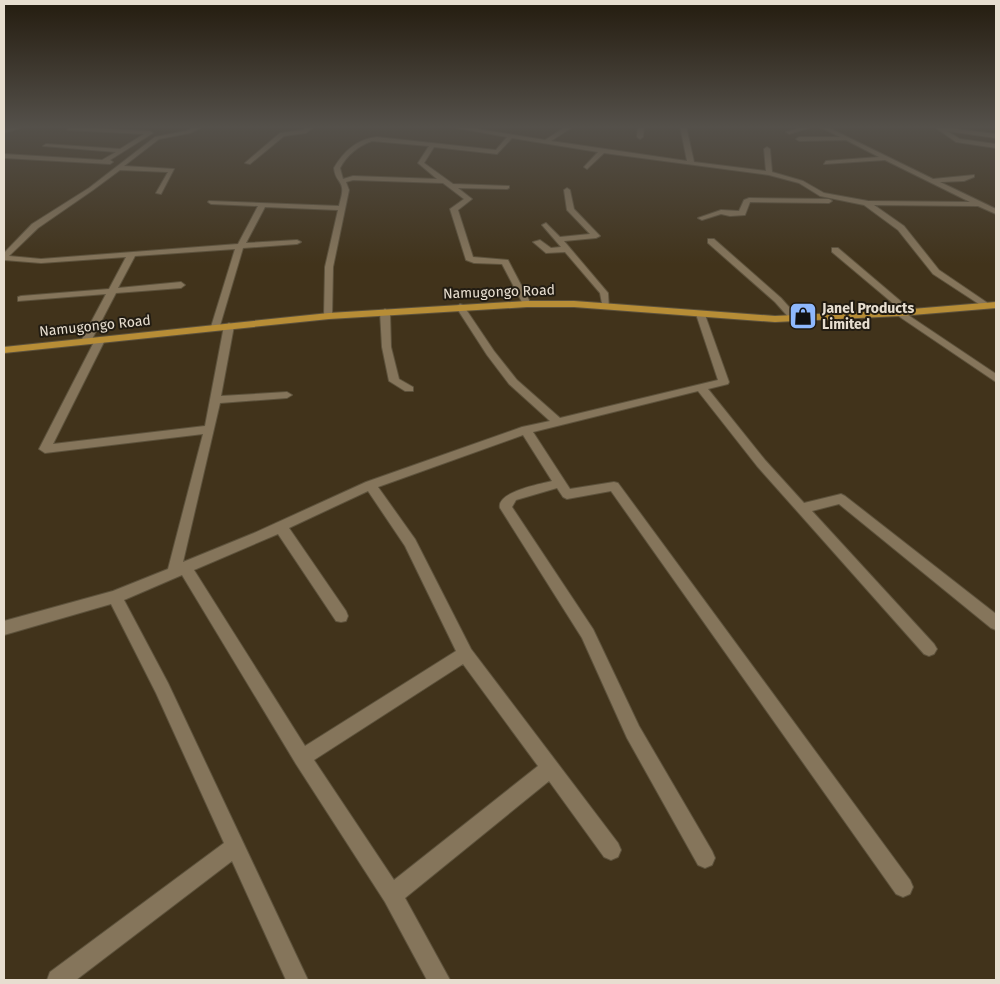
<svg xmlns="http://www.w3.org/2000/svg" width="1000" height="984" viewBox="0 0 1000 984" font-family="'Fira Sans',sans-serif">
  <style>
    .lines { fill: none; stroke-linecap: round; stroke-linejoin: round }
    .minor-casing { stroke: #5d523c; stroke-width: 2 }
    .major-casing { stroke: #5d523c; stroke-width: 2 }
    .minor { fill: #85755b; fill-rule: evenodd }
    .major { fill: #b78d36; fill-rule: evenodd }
    .labels { text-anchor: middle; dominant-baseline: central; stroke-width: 4; stroke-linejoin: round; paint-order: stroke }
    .far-street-label { font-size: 14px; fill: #e7ded0; stroke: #221c12 }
    .far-poi-label { font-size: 14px; font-weight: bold; fill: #e7ded0; stroke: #221c12; text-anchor: start }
  </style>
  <rect width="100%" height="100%" fill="#41331b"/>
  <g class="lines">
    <!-- minor casing -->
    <g class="minor-casing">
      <path id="minor" d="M17,126H26L4,133V129Z
        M197,126H204L190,133L159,139L124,166L174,169L161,194L156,193L168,172L120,170L93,190L38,228L9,256L41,259L238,244L258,206L211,204L208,202L209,201L339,206C340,201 343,193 342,188C341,180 335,180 334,168C344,151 357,139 377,137L496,150L507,137L446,126H459L545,140L567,126H574L551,141L687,161L680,126H686L694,162L766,171L764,149L767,147L770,149L772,172L803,181L824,193L868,201L970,202L885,160L824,164L826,161L879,157L846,140L799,141L796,139L799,137H840L818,126H825L933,179L974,175V177L964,181L940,182L996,209V214L978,206L874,205L904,226L939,270L992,306L985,308L933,274L898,230L864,205L820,196L799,183L769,175L604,153L587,169L584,167L598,152L512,138L497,154L434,147L424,163L453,184L509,186V188L507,189L458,188L472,199L458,210L473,257L508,260L531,304L530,306L523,304L502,264L474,263L466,260L450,209L464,199L443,183L353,180L346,182L349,190L333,267L332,318L324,316L325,267L338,210L265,207L246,243L297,240L301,242L297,244L243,248L219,329L216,330L211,327L235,249L135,256L118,288L181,282L185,285L181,288L116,293L91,341L86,344L81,341L106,294L18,301V297L21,296L109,289L126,257L41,263L4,260V253L32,224L89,188L155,137L186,131ZM372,141L429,146L418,163L437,179L353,176L343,179L340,168C347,155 358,146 372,141Z
        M309,126H315L306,133L284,136L250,164L245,163L280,133L303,130Z
        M638,126H644L643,137L640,139L637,137Z
        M806,126H815L789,134L786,132Z
        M933,126L996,134V138L947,131L960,139L996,144V148L956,142Z
        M69,127L150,131L153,133L110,160L113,162L110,164L4,158V154L102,160L116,152L43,146L46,144L120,149L144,134L67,130Z
        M567,188L570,190L574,209L600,236L596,238L564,241L608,293L609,309H603L600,293L565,252L546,253L533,242L540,240L551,248L561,247L542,225L546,223L560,237L590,234L567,210L564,190Z
        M749,198L829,199L832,201L829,203L750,202L745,215L730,216L721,214L702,220L698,218L721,210L739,211L744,200Z
        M708,239H714L781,298L797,316V320H791L775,302L708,243Z
        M832,248H838L911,310L913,312L908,315L996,374V382L897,315V311L901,310L832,252Z
        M460,304L463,305L494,351L517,380L560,418L718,380L696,314L704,312L729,382L728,384L708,389L765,460L804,503L841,494L845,496L996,614V630L991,628L839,504L812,511L934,644L937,649L934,654L929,656L924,654L757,466L698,391L533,432L570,489L614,482L618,483L910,880L913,887L910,894L903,897L896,894L611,491L567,499L563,497L557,488L516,500L512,507L593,629L639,726L712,851L715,858L712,865L705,868L698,865L627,738L582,638L500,508C496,492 540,484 552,481L523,435L378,487L415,539L471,649L618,843L621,850L618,857L611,860L604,857L549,781L405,898L450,980H427L385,902L296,764L182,575L124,600L168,683L308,980H286L232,861L76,980H47L50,972L224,843L156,693L111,604L4,635V621L113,591L168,569L203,434L45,453L39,449L95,340L100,337L105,340L53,444L205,426L224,326L229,323L234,326L221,396L287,392L292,395L287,398L220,403L183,562L254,533L366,482L522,427L550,421L509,384L487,355L456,307ZM368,491L405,546L456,651L305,746L194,570L278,534L336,621L341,622L346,621L348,616L346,611L289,528ZM463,664L538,766L394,880L314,760Z
        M385,309L390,312L391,347L399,379L413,387V391H405L389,381L382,347L380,312Z"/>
    </g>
    <!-- major casing -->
    <g class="major-casing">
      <path id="major" d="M527,301H574L775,316L900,310L996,302V308L900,316L775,322L574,307H527L329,319L4,353V347L329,313Z"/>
    </g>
    <!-- minor -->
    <use href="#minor" class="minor"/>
    <!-- major -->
    <use href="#major" class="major"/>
  </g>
  <!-- sky -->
  <linearGradient id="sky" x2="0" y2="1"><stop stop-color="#241c0f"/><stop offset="0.48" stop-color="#54504a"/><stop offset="1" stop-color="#54504a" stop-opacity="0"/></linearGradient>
  <rect width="1000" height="264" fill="url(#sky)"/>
  <!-- icons -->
  <defs>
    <g id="shop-square" transform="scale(1.4375)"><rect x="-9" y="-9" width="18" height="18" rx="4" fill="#8eb8fd" stroke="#221c12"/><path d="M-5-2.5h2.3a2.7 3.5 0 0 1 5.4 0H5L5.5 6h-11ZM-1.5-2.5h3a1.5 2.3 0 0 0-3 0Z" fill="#111"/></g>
  </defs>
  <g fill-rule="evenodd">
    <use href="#shop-square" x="803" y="316"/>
  </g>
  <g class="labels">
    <!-- far-street labels -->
    <g class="far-street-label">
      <text transform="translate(499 292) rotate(-2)">Namugongo Road</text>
      <text transform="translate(95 326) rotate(-6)">Namugongo Road</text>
    </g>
    <!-- far-poi labels -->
    <g class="far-poi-label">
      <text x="822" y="308">Janel Products<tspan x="822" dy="16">Limited</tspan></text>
    </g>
  </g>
  <!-- border -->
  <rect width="1000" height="984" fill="none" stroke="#e7ded0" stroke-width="10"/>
</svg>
